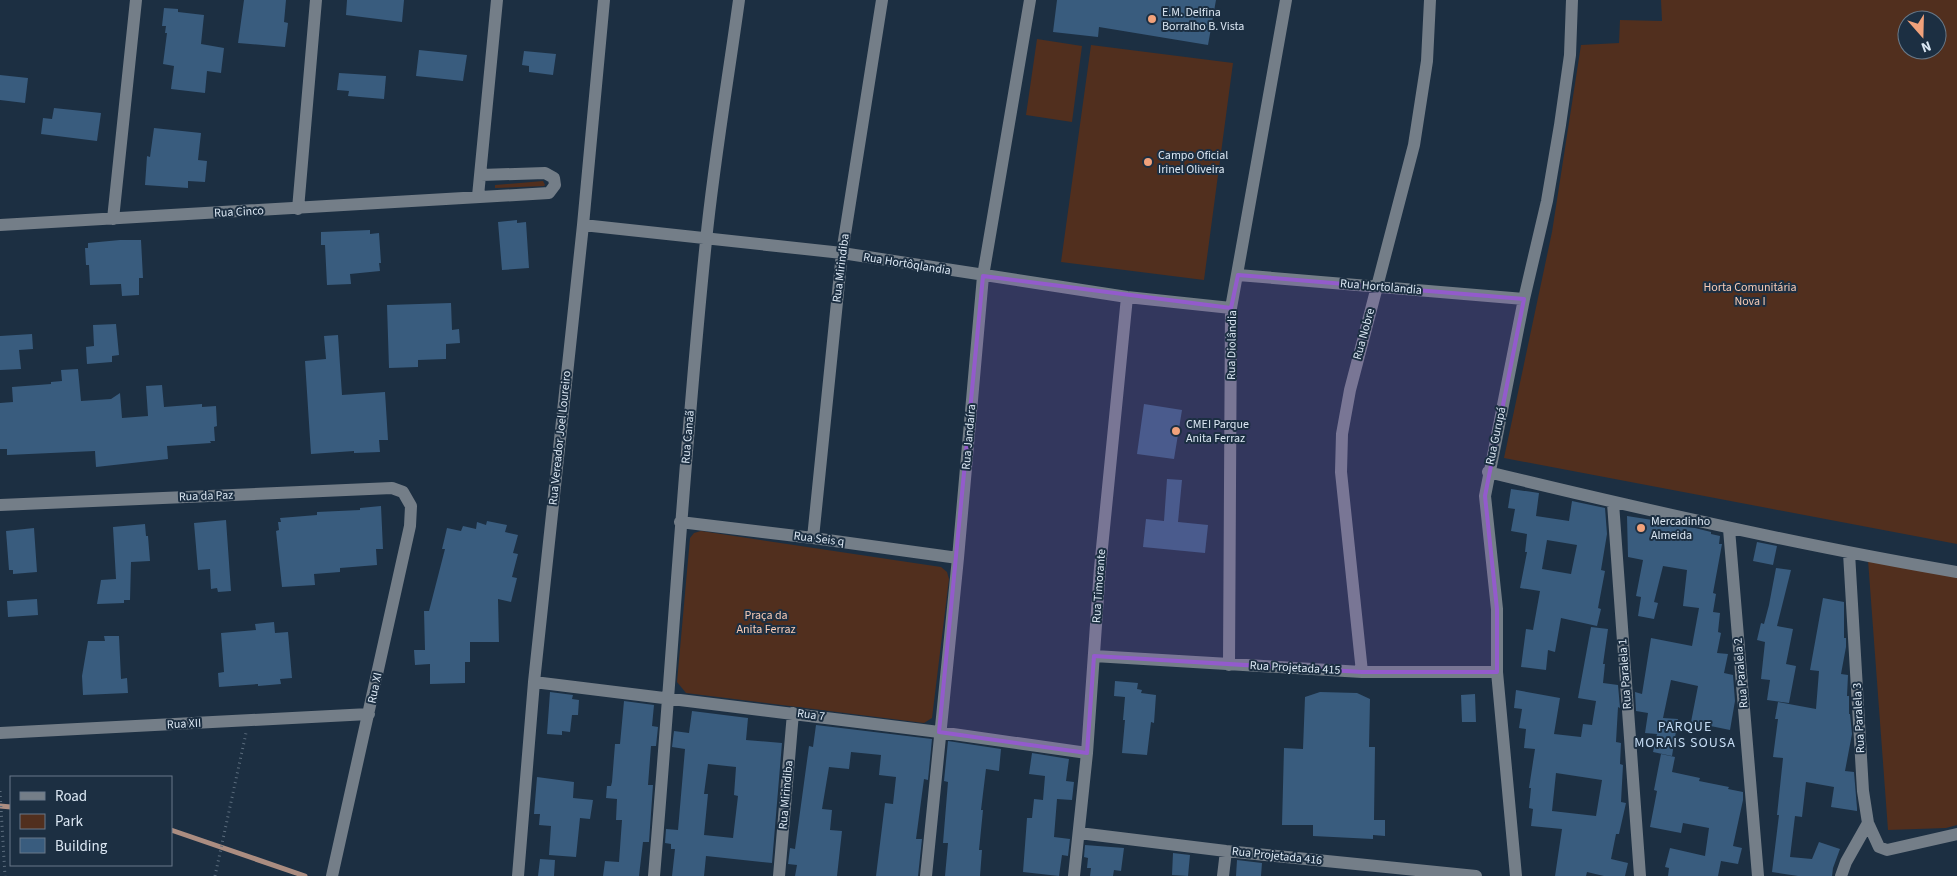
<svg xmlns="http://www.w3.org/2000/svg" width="1957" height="876" viewBox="0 0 1957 876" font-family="'Source Sans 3',sans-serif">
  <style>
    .green { fill: #512f1e; fill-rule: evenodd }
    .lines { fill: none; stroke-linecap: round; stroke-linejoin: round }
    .stream { stroke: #ab8d81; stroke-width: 5 }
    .building { fill: #395c7e; fill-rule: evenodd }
    .path { stroke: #5b6c7d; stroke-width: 3; stroke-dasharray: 1 4; stroke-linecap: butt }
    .minor { stroke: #747e88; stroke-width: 12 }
    .marked { fill: #935bcc; fill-opacity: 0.2; stroke: #935bcc; stroke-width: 4; stroke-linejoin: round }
    .poi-dot { fill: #f1a27b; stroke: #1c2f42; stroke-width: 2 }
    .labels { text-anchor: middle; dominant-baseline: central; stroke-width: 4; stroke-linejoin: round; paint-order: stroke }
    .poi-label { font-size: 12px; fill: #dbe7f3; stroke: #1c2f42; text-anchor: start }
    .street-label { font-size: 12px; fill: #dbe7f3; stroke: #1c2f42 }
    .park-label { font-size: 12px; fill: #f8cbb5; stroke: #1c2f42 }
    .neighbourhood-label { font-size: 14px; letter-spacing: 1px; fill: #c5dcf4; stroke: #1c2f42 }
  </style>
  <rect width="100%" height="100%" fill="#1c2f42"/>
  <!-- green -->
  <path class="green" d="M1661,0H1957V544L1504,458L1552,232L1581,45L1619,43L1620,20L1662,21ZM1907,20H1937V50H1907Z
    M1037,39L1082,46L1072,122L1026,115Z
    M1091,45L1233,63L1204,280L1061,262Z
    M543,181L545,185L544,186L495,188V185Z
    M701,531L941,567L947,572L949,579L932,718L924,723L686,693L677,682L690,538L694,533Z
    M1868,560L1957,576V825L1946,828L1888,830Z"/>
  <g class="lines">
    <!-- stream -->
    <path class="stream" d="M0,806L11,807
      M171,830L305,876"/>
  </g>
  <!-- building -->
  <path class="building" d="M244,0H286L284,22L288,23L285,47L238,43Z
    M347,0H404L402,22L346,15Z
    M1057,0H1216L1208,45L1099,27L1098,37L1053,32Z
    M164,8L178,9V12L204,15L201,44L224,48L221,73L207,71L205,93L171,89L174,66L163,64L167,33H165L166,26H162Z
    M419,50L467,55L463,81L416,76Z
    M524,51L556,54L553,75L529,72V66L522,65Z
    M339,73L386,76L384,99L348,96L349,91L337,90Z
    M0,75L28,78L25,103L0,100Z
    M54,108L101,113L97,141L41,134L43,118L52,119Z
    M154,128L201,133L198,160L207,161L205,182L188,181V188L145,185L147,156L150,157Z
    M517,220V223L526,222L529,268L502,270L498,222Z
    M370,230V234L379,233L381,263H379L380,271L350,274L351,284L327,285L325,245H321V232Z
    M120,240H141L143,278H139V295L122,296L121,284L90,285L89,265H86L85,248H88V243Z
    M451,303L452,330L459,329L460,343L446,344V359L418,360V367L389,368L387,305Z
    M116,324L119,355L112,356V362L87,364L86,347L94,346L93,325Z
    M32,334L33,349L19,350L21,369L0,370V336Z
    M338,335L342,395L385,392L388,440H379L380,452L354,453V451L311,454L305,361L326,359L324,336Z
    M78,369L81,401L111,399L120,393L122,418L148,416L146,386L162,385L164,407L202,404V407L216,406L217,426L214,427L215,441H210L211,443L167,446L168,459L96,467L95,451L7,455V449H0V403L13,402L12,387L51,384V382L62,381L61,370Z
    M1144,404L1182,410L1174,459L1137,454Z
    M1167,479L1182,480L1178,522L1208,525L1205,553L1143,547L1146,519L1164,521Z
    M1511,489L1539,493L1536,516L1569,521L1572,501L1605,508L1607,534L1601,570L1605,571L1598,608L1601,609L1597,626L1561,618L1555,652L1548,650L1546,670L1521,667L1526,629L1533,630L1540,591L1520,588L1527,552H1525L1527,534L1511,531L1515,509L1508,508ZM1547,540L1577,545L1571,574L1542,569Z
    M381,506L383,549H376L377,565L340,568V572L314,574L315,585L282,587L276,531L279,530L278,522H281L280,518L317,515V512L360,510V508Z
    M1627,516L1665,522L1674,524V526L1695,528L1711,532V534L1720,536L1719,544H1722L1713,593L1716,594L1713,612L1720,613L1718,632L1721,633L1717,653L1728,654L1724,673L1733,675L1735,701L1730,730L1691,722L1698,686L1671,680L1663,718L1678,719L1672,756L1653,752L1657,734L1645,733L1648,713L1636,711L1635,692L1642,694L1651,638L1692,646L1699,608L1683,606L1687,570L1663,566L1654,602L1658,603L1654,619L1638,616L1641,597L1636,596L1643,560L1628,557Z
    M226,520L231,591L218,592L217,588L211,589L210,569L198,570L194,523Z
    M487,521L507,525L505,532L518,535L513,553L518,554L512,577L517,578L511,602L498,599L499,642H470V662H465V683L430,684V664L415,665L414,650H425L424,611H429L445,549H442L447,528L461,531L463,526L476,529L477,522L486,525Z
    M145,524L146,536H148L150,561L131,562L130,600H124V603L97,604L101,580L116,579L113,527Z
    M34,528L37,572L13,574V570H9L6,531Z
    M1757,542L1777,546L1773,565L1753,561Z
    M1776,568L1791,570L1777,626L1793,629L1786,664L1796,666L1789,703L1767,700L1770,680L1761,679L1765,642L1757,640L1761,623L1764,624L1769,605Z
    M1823,598L1844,602V638H1846V647L1841,674L1848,675L1847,696H1849V714H1850L1852,734L1845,771L1854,772L1857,808V811L1831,807L1834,787L1806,782L1802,817L1795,816L1790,857L1812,859L1819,842L1840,849L1833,868L1832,876H1798L1772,872L1779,815H1777L1783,758L1773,757L1778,719H1775L1778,702L1816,709L1819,671L1810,670Z
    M37,599L38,615L8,617L7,601Z
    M274,622L275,633L288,632L292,678L280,679L281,684L258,686V684L219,687L218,673L224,672L221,633L256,630L255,624Z
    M1591,627L1608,629L1603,664H1605L1603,683L1618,685L1620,708L1618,707L1616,742L1621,743L1620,764L1623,765L1621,802L1626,803L1619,834H1616L1611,859L1628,863L1625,876H1604L1587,872L1586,876H1555L1562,829L1531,826L1533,809L1529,808L1531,788H1529L1535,749L1524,748L1526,729L1519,728L1522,709L1514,708L1516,690L1560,698L1554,734L1581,737L1583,724L1592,725L1596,701L1578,698ZM1556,773L1602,780L1596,816L1552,811Z
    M104,636H119L121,679L127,678L128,693L83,695L82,676L88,641H105Z
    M1115,681L1138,683L1137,689L1142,690L1141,693L1156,695L1154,723L1151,722L1147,755L1122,753L1125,720H1123L1125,697L1114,696Z
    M550,692L573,695L572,699L579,700L578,715H572L570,732L562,731V735L547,734Z
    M1320,692L1357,693L1370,699L1369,747H1375L1374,820H1385V836L1373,835V839L1313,836V825H1282L1284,748L1303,749L1305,697Z
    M1475,694L1476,722H1462L1461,695Z
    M624,701L654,705L652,726L658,727L656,746H651L648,785H653L649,842H643L639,876H603L605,861L619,862L622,820H616L617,799L606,798L607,786H611L612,782L615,744H620Z
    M692,711L748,718L746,740L782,743L772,863L706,856L704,876H672L675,849H671V844L665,843L666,829L678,830L685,749L672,747L674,731L689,733ZM708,764L736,767L734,795L738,796L733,838L704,835L708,794H704Z
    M816,725L932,739L928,780L924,779L916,839H922L918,876H876L885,803L893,804L896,777L879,775L881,755L851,752L849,769L829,767L822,809L832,810L830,830L842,831L837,876H795L797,865L788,864L790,848L795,849L809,746L813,747Z
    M948,741L1001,749L999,771L986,769L981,810H983L979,850H982L980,876H945L948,843H943L948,782L944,781Z
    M1032,753L1069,759L1066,781L1074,782L1072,800L1057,799L1054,837L1070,839L1068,856L1062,855L1059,876L1023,872L1027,818H1032L1034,799L1043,800L1045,776L1029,774Z
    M1661,754L1675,757L1672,772L1700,778L1699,781L1729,787L1728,789L1743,792V800L1733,846L1742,848L1738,864L1721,861L1718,876H1668L1669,868L1665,867L1670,848L1705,856L1709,828L1683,823L1681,833L1650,827L1657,791L1654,790Z
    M537,777L574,782L573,798L593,800L590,819L580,818L576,857L549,855L551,826L539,825L540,814H534Z
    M1085,845L1124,848L1121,871L1114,870L1113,876H1090L1091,868H1087L1088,858L1084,857Z
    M1173,853L1190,855L1188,876L1172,875Z
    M540,859L555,860L554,876H538Z
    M1237,860L1262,863L1261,876H1236Z"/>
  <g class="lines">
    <!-- path -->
    <path class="path" d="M0,791L5,876
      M215,876L246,733"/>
    <!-- minor -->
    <path class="minor" d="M478,196L497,0
      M298,209L316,0
      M113,219L136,0
      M0,225L549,193L555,185L554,178L545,173L481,175
      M583,225L842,253L1127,297L1231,308
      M1238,275L1524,299
      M1488,472C1644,510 1799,545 1957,572
      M1613,503L1640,876
      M0,505L392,488L403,492L411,506L410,526L332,876
      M680,522L813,538L958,558
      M1729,529L1758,876
      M813,538L842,253L882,0
      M1094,656L1362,672H1497
      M1229,665L1231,308L1286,0
      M1362,672L1341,472L1342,434L1350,390L1414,145L1427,61L1430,0
      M534,682L939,732L1087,753
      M0,733L369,714
      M1868,823L1879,847L1887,850L1957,834
      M1079,833L1226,851L1476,876
      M518,876L534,682L583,225L604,0
      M654,876C672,664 684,452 706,241C714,161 728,80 739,0
      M779,876L793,713
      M926,876L958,558L983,276L1030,0
      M1074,876L1087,753L1100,568L1127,297
      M1223,876L1226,851
      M1516,876L1497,672V609L1485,496L1524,299L1547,201L1560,125L1570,55L1572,0
      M1841,876L1846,862L1868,823L1863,791L1849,553"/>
  </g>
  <!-- marked area -->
  <path class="marked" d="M1238,275L1524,299L1485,496L1497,609V672H1362L1094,656L1087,753L939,732L983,276L1231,308Z"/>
  <!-- markers -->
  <g class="poi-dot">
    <circle cx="1152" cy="19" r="5"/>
    <circle cx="1148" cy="162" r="5"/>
    <circle cx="1176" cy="431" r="5"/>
    <circle cx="1641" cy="528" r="5"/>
  </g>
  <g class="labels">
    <!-- poi labels -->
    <g class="poi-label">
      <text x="1162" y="12">E.M. Delfina<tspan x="1162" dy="14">Borralho B. Vista</tspan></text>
      <text x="1158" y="155">Campo Oficial<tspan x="1158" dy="14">Irinel Oliveira</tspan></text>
      <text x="1186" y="424">CMEI Parque<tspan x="1186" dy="14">Anita Ferraz</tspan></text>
      <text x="1651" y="521">Mercadinho<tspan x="1651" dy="14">Almeida</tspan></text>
    </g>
    <!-- street labels -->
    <g class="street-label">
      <text transform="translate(239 212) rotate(-3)">Rua Cinco</text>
      <text transform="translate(907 264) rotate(9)">Rua Hortôqlandia</text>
      <text transform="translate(841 268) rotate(-83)">Rua Mirindiba</text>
      <text transform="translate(1381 287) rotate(5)">Rua Hortolandia</text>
      <text transform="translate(1364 334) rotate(-75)">Rua Nobre</text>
      <text transform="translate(1232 345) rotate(-89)">Rua Diolândia</text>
      <text transform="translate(1496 436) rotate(-78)">Rua Gurupá</text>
      <text transform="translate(688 437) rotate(-85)">Rua Canaã</text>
      <text transform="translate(969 437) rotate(-85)">Rua Jandaíra</text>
      <text transform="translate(560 438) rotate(-84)">Rua Vereador Joel Loureiro</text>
      <text transform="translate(206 496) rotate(-2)">Rua da Paz</text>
      <text transform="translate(819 539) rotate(7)">Rua Seis q</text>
      <text transform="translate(1099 586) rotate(-86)">Rua Timorante</text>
      <text transform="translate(1295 668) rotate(3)">Rua Projetada 415</text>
      <text transform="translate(1741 673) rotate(-95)">Rua Paralela 2</text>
      <text transform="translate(1625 674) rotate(-94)">Rua Paralela 1</text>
      <text transform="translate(375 688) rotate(-78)">Rua XI</text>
      <text transform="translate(811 715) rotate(7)">Rua 7</text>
      <text transform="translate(1859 718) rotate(-93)">Rua Paralela 3</text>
      <text transform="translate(184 724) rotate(-3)">Rua XII</text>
      <text transform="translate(786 795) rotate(-85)">Rua Mirindiba</text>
      <text transform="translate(1277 856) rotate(6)">Rua Projetada 416</text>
    </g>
    <!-- park labels -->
    <g class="park-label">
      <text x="1750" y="287">Horta Comunitária<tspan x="1750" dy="14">Nova I</tspan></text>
      <text x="766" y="615">Praça da<tspan x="766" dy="14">Anita Ferraz</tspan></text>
    </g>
    <!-- neighbourhood labels -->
    <g class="neighbourhood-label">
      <text x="1685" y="727">PARQUE<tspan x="1685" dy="16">MORAIS SOUSA</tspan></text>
    </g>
  </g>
  <!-- legend -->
  <rect x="10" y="776" width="162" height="90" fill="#1c2f42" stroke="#687989"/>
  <rect x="20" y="792" width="25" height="8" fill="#747e88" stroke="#687989"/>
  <text x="55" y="801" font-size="15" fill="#dbe7f3">Road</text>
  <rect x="20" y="814" width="25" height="15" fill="#512f1e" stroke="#687989"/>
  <text x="55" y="826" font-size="15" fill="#dbe7f3">Park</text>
  <rect x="20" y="838" width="25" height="15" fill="#395c7e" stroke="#687989"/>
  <text x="55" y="851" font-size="15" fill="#dbe7f3">Building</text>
  <!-- north arrow -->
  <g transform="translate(1922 35) rotate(160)"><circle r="24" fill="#1c2f42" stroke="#687989"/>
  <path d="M0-4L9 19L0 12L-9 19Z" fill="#f1a27b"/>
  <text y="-8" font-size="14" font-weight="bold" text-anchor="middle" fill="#dbe7f3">N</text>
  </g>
</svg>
